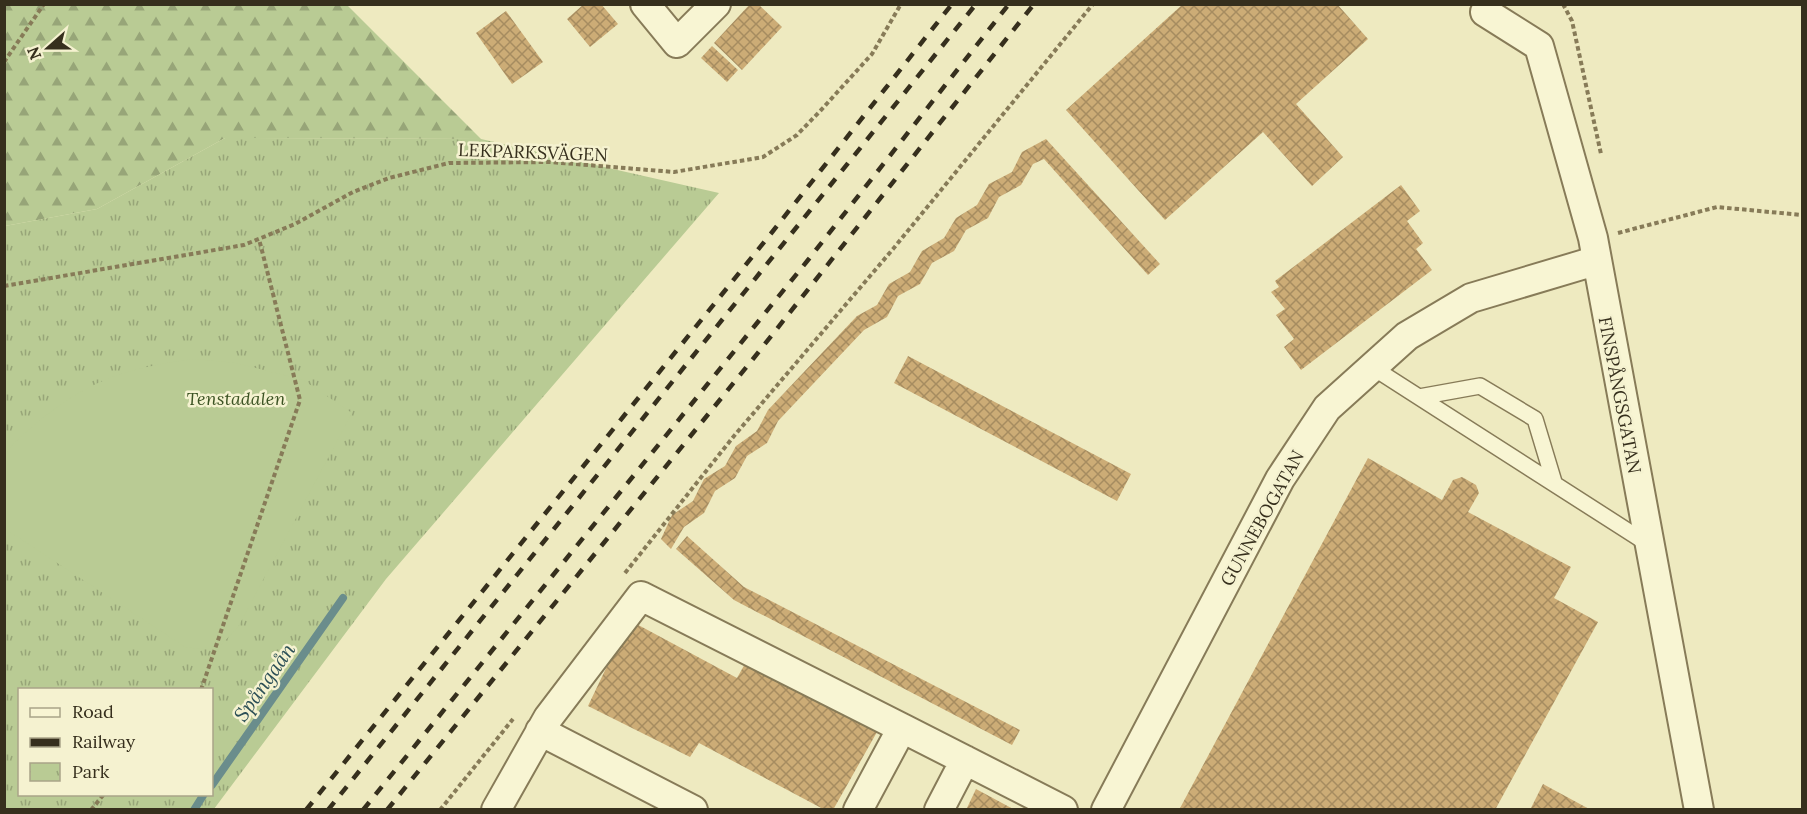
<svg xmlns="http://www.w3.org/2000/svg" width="1807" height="814" viewBox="0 0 1807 814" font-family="Lora,serif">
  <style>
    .forest { fill: url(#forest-firs) }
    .park { fill: url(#park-tufts); fill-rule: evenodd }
    .pitch { fill: #b9cb94 }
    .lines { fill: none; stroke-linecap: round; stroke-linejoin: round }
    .stream { stroke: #6a8d8c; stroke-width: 8 }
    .building { fill: url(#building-cross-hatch) }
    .lane-casing { stroke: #877b58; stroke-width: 18 }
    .street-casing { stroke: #877b58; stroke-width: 32 }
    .path { stroke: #877b58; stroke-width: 4; stroke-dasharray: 4.5 3; stroke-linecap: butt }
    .lane { stroke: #f8f5d3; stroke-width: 15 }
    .street { stroke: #f8f5d3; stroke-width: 28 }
    .rail { stroke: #362f1d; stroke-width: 4.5; stroke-dasharray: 10 10; stroke-linecap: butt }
    .labels { text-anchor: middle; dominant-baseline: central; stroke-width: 5; stroke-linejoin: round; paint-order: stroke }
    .street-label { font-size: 18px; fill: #362f1d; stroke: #f5f2d0 }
    .park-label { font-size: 18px; font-style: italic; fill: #3c5323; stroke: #f5f2d0 }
    .water-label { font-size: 20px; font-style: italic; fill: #2c4f56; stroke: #f5f2d0 }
  </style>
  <defs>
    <pattern id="forest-firs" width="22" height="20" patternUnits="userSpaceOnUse" patternTransform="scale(1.5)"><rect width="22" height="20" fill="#b9cb94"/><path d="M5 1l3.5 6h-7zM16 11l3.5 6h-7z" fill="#97a578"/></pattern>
    <pattern id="park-tufts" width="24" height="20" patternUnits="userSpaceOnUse" patternTransform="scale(1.5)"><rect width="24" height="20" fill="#b9cb94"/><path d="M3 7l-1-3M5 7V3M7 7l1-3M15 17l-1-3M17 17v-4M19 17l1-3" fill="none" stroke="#97a578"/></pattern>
    <pattern id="building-cross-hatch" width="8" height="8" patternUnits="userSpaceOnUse" patternTransform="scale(1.5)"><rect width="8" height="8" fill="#ccac76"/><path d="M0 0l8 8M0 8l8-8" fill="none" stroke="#a68c60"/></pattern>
  </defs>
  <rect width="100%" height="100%" fill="#eeeac0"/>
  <!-- forest -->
  <path class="forest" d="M5,5H347L481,139L225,138L97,209L5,226Z"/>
  <!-- park -->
  <path class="park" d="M225,138L481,139L719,193L386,579L214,809L5,810V226L97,209ZM20,690H212V794H20Z"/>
  <!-- pitch -->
  <path class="pitch" d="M194,359L236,363L303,380L352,413L238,627L221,645L199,649L185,647L4,528C4,506 1,480 4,459C7,447 23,435 31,428C85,381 125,368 194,359Z"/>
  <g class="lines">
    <!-- stream -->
    <path class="stream" d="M212,785L343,598
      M194,810L204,794"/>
  </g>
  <!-- building -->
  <path class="building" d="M584,4H601L618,24L590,47L567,19Z
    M750,4H758L782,27L742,70L714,43Z
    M1183,4H1337L1368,39L1296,104L1343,157L1312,186L1263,132L1165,220L1066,110Z
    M506,11L543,62L512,84L476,33Z
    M712,46L738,70L727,82L701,58Z
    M1046,139L1160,264L1148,275L1044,159L1033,164L1021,185L999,197L988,218L966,230L954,251L932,263L920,284L898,296L887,317L864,330L778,421L767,443L747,456L735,478L715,491L704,513L684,527L671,549L661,539L672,515L693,501L704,479L725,466L736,446L757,431L768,410L857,316L877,305L889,284L910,272L922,251L944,238L956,218L977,205L989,184L1012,172L1022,152Z
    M1401,185L1420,211L1407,221L1423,243L1416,249L1432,270L1301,370L1284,347L1294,339L1276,315L1285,309L1271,292L1279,287L1275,281Z
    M908,356L1131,474L1117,501L894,383Z
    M1368,458L1442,500L1453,480L1462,477L1476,485L1479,493L1468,512L1571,567L1554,598L1598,622L1495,810H1179Z
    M687,536L744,587L1020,730L1012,745L734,600L676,549Z
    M629,620L737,678L746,662L877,732L833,810H825L699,743L690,757L588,706Z
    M1543,784L1591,810H1530Z
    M976,789L1015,810H966Z"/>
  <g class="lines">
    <!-- lane casing -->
    <g class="lane-casing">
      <path id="lane" d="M1372,367L1648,544
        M1419,397L1480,386L1535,419L1554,482"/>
    </g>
    <!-- street casing -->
    <g class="street-casing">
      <path id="street" d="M645,4L677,43L716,4
        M1485,12L1539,46L1593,238L1699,810
        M902,728L1063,810
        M540,731L693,810
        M496,810L548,718L641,596L902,728L858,810
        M939,810L965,760
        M1106,810L1280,479L1327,408L1407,336L1471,298L1595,261"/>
    </g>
    <!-- path -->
    <path class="path" d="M1563,4L1572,21L1601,154
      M4,62L44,4
      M1618,233L1717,207L1802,215
      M4,286L244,245L295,224L353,192L389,178L449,163L550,162L674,172L763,157L797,135L822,109L872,54L901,4
      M625,573L734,436L893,249L1093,4
      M201,690L300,400L259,239
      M91,810L104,794
      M440,810L513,719"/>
    <!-- lane -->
    <use href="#lane" class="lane"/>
    <!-- street -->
    <use href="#street" class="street"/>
    <!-- rail -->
    <path class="rail" d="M306,810L773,231L952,4
      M328,810L976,4
      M363,810L808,260L1009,4
      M387,810L753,359L1034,4"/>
  </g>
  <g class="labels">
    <!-- street labels -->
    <g class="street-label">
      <text transform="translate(533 152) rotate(2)">LEKPARKSVÄGEN</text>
      <text transform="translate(1620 395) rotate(79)">FINSPÅNGSGATAN</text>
      <text transform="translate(1262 518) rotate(-61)">GUNNEBOGATAN</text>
    </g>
    <!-- park labels -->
    <g class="park-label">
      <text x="236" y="398">Tenstadalen</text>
    </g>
    <!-- water labels -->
    <g class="water-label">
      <text transform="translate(264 682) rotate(-55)">Spångaån</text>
    </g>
  </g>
  <!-- border -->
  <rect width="1807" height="814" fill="none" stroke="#362f1d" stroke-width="12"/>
  <!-- legend -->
  <rect x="18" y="688" width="195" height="108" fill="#f5f2d0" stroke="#a9a488" stroke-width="1.5"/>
  <rect x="30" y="708" width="30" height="9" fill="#f8f5d3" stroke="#a9a488" stroke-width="1.5"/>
  <text x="72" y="718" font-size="18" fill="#362f1d">Road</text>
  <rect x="30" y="738" width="30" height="9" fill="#362f1d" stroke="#a9a488" stroke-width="1.5"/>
  <text x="72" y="748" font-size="18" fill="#362f1d">Railway</text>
  <rect x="30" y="763" width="30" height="18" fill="url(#park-tufts)" stroke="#a9a488" stroke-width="1.5"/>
  <text x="72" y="778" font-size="18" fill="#362f1d">Park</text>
  <!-- north arrow -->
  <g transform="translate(48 48) rotate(249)" stroke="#f5f2d0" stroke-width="4.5" paint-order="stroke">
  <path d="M0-4.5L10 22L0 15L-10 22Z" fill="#362f1d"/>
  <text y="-9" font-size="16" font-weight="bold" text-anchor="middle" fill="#362f1d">N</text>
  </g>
</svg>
